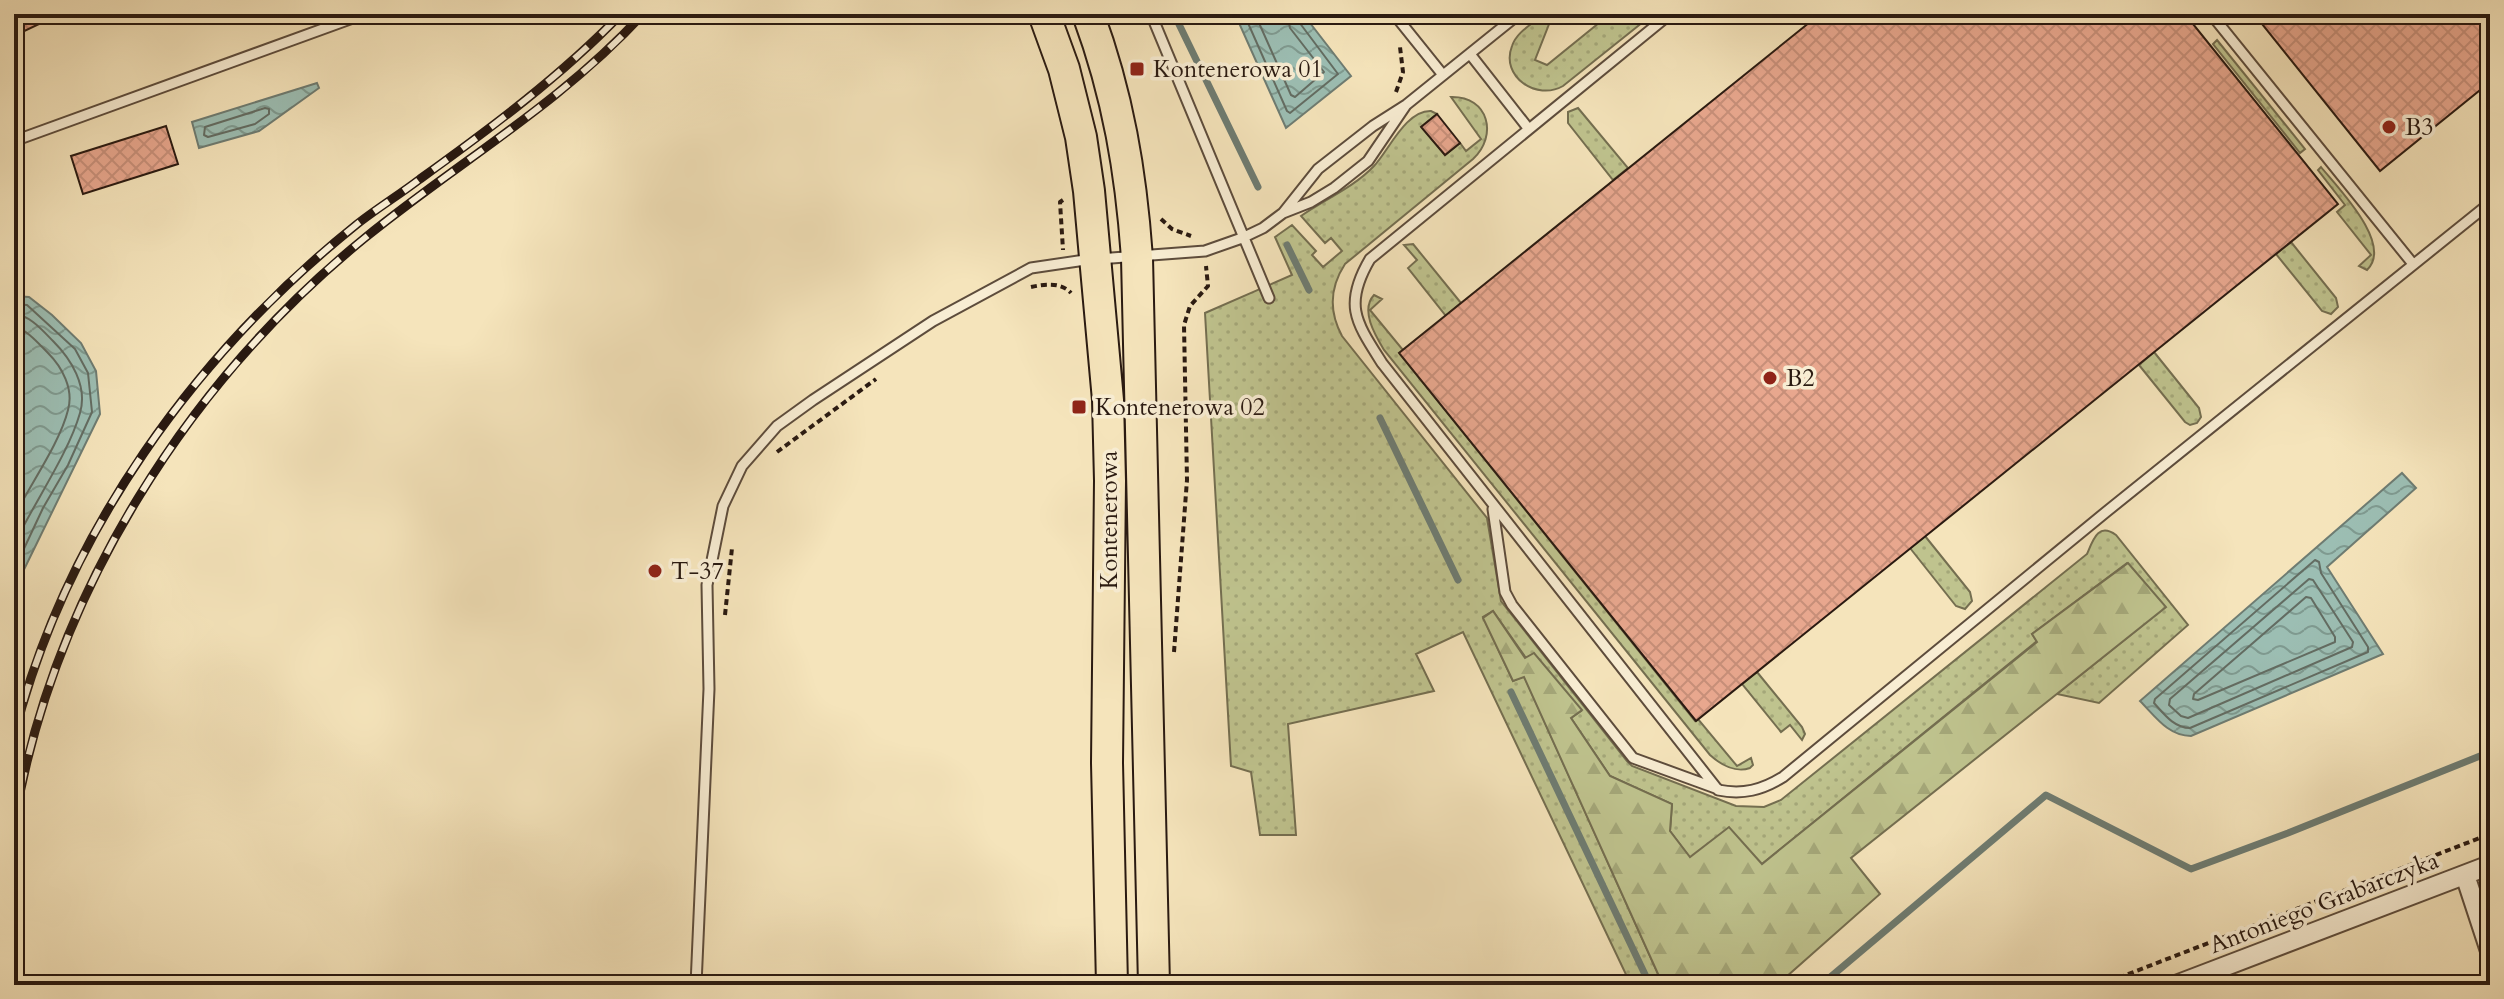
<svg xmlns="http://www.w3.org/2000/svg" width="2504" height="999" viewBox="0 0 2504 999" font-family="Cardo,serif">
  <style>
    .grass { fill: url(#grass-dots); stroke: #746e50; stroke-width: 2 }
    .forest { fill: url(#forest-firs); stroke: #746e50; stroke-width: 2 }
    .water { fill: url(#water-waves); stroke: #6e7c72; stroke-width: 2 }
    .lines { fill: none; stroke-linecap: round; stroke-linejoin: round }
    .shore { stroke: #636c62; stroke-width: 2 }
    .stream { stroke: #6e7c72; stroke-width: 7 }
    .building { fill: url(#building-cross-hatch); stroke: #2a1a11; stroke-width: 2 }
    .service-casing { stroke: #5d4c3c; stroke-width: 13 }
    .minor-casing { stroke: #5d4c3c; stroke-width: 22 }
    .primary-casing { stroke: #2a1a11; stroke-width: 34 }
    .path { stroke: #2a1a11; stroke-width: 4; stroke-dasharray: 6 4; stroke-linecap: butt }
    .service { stroke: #f8edd3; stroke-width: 9 }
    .minor { stroke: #f8edd3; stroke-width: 18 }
    .primary { stroke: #f5e4bb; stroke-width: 30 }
    .rail-casing { stroke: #2a1a11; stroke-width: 9 }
    .rail { stroke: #f8edd3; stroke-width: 6; stroke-dasharray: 18; stroke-linecap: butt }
    .poi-dot { fill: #8f2418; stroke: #f8edd3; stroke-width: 3 }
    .labels { text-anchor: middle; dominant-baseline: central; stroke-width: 7; stroke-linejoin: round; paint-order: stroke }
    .poi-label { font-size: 24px; fill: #2a1a11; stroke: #f8edd3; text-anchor: start }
    .street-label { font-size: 24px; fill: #2a1a11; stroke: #f8edd3 }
  </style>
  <defs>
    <pattern id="grass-dots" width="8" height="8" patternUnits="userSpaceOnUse" patternTransform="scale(2)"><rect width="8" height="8" fill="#bfc38e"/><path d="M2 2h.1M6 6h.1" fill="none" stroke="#a4a779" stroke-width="1.8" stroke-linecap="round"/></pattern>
    <pattern id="forest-firs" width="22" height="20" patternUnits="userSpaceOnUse" patternTransform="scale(2)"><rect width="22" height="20" fill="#bfc38e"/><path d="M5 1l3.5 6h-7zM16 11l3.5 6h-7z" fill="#a4a779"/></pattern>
    <pattern id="water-waves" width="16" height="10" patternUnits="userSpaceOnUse" patternTransform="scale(2)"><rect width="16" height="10" fill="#9cbeb3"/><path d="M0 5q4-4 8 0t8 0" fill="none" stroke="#7f9a90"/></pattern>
    <pattern id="building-cross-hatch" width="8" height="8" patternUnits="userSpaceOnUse" patternTransform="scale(2)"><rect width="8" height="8" fill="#e8a78e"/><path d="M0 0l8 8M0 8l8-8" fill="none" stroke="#c78f79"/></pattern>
  </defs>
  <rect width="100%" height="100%" fill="#f5e4bb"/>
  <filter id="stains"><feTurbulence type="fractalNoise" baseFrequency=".0025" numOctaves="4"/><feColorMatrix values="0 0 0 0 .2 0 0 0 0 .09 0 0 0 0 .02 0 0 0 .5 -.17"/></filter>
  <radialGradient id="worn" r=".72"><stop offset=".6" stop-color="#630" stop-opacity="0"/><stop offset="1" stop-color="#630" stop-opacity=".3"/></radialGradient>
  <!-- grass -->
  <path class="grass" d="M1544,14H1553L1535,60L1547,65L1610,14H1653L1563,86C1537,101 1500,77 1512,46C1517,31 1533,24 1544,14Z
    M2217,40L2305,149L2300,153L2213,44Z
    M1451,97C1489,96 1498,136 1473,159L1345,264C1330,287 1329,312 1342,336L1487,518L1501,601L1627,761L1632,766L1736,806L1764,807L1781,800L2087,554C2093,540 2098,522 2116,535L2188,625L2099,703L2057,694L2165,607L2127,563L2032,634L2037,641L1762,864L1690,858L1670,831L1672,804L1610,776L1571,718L1581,711L1534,654L1526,658L1493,611L1483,617L1513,681L1524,676L1663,985H1631L1463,632L1416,654L1434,691L1288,724L1296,835H1260L1251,772L1231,766L1205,313L1292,275L1275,237L1292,225L1316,251L1312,255L1323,267L1342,251L1331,238L1325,243L1301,216C1325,199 1353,188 1374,166C1389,150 1406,110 1431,111L1437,114L1422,127L1445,155L1460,143L1466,151L1481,139Z
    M1578,108L1628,168L1613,180L1568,123V112Z
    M2321,167C2337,187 2394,244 2367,270L2359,266L2371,255L2337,212L2345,205L2318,170Z
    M2291,242L2336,298L2338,307L2331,314L2322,311L2276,254Z
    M1413,244L1461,303L1446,316L1408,268L1417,260L1404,245Z
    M1374,295L1382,299L1370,310L1403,350L1400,354L1695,721L1698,719L1737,766L1751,758L1753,765L1750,768C1736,773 1721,765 1710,755L1384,350C1375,335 1360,310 1374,295Z
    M2154,352L2199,408L2201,417L2197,423L2190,425L2185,422L2139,365Z
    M1925,536L1970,592L1972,601L1965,609L1956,606L1910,548Z
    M1757,672L1802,727L1805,734L1802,740L1790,725L1781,732L1742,684Z"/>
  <!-- forest -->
  <path class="forest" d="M2128,563L2166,607L1851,858L1880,894L1777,985H1663L1524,677L1513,681L1483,618L1493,611L1525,658L1534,653L1582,710L1571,718L1610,776L1672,804L1670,831L1690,857L1729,827L1762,864L2037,642L2032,634Z"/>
  <!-- water -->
  <path class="water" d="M1235,14H1303L1351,76L1286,128Z
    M317,83L319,88L259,131L199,148L192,122Z
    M14,296L29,297L52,315L81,343L96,371L100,414L14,590Z
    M2402,473L2416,488L2327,567L2383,654L2191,736C2168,736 2155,716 2140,701Z"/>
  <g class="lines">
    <!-- shore -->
    <path class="shore" d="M1244,14L1287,111L1290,113L1338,74L1299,22L1297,14
      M1255,14L1291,95L1295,97L1324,72L1290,28L1287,14
      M265,108L269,109V114L255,124L208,137L204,135L205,127Z
      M14,304L27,305L75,349L88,373L92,412L68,465L43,508L14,570
      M14,314C30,315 43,331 53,341C71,359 88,386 80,413C68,455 33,504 14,545
      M14,326C27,330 38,343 48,353C62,367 74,389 68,410C60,443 29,486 14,517
      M2315,560L2319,562L2321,573L2368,647V652L2190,728C2174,728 2164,714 2154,703L2155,699Z
      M2309,579L2313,580L2353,642L2352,647L2188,718L2181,716L2169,705L2170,699Z
      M2306,597L2311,598L2335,637V642L2198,700L2193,699L2194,694Z"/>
    <!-- stream -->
    <path class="stream" d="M1174,14L1258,187
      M1287,245L1309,290
      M1380,418L1458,580
      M1511,692L1650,985
      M1821,985L2046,795L2191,869L2288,833L2490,752"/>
  </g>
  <!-- building -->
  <path class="building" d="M14,14H60L14,36Z
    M1820,14H2185L2338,204L1696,721L1399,353Z
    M2254,14H2490V82L2380,171Z
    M1437,114L1460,143L1445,155L1421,127Z
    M166,126L178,164L83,194L71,156Z"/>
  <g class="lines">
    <!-- service casing -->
    <g class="service-casing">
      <path id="service" d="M1151,14L1269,298
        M1394,14L1443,75
        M1670,14L1370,259C1343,305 1356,322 1382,363L1718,790C1743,795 1762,790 1783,777L2106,512L2490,203
        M2211,14L2413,264
        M1470,54L1528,128
        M14,141L364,14
        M1283,213L1318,169L1373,126L1406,105L1519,14
        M1493,509L1505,592L1512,605L1633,758L1718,789
        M696,985L709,689L707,585L723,506L742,466L777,426L813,400L933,321L1031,268L1085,260L1205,251L1242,238L1263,228L1283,213L1311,202L1334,188L1368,161L1406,105"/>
    </g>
    <!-- minor casing -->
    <g class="minor-casing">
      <path id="minor" d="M2465,875L2490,951
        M2176,985L2490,865"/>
    </g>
    <!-- primary casing -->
    <g class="primary-casing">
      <path id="primary" d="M1044,14L1064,69L1081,137L1089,191L1108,400L1110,481L1107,763L1112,985
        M1088,14C1118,95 1131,172 1137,258L1154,985"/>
    </g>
    <!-- path -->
    <path class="path" d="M1396,92L1403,72L1400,47
      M1063,200L1060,202L1063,250
      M1161,219L1172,229L1191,236
      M1031,287C1045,284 1061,282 1071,293
      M777,452L876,379
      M725,615L732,548
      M1174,652L1187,480L1184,325L1190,306L1208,286L1206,266
      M2100,985L2490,834"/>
    <!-- service -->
    <use href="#service" class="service"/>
    <!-- minor -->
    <use href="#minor" class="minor"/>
    <!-- primary -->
    <use href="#primary" class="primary"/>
    <!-- rail casing -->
    <g class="rail-casing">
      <path id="rail" d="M14,736C65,534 195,354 356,225C376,209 399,195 420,179C491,128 561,76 621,14
        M14,825C52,596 187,382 366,237C460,161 560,104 643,14"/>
    </g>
    <!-- rail -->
    <use href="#rail" class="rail"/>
  </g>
  <!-- markers -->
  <g class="poi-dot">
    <rect x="1129" y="61" width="16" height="16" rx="4"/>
    <circle cx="2389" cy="127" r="8"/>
    <circle cx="1770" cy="378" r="8"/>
    <rect x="1071" y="399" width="16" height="16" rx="4"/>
    <circle cx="655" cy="571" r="8"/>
  </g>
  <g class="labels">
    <!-- poi labels -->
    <g class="poi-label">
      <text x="1153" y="69">Kontenerowa 01</text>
      <text x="2405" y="127">B3</text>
      <text x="1786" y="378">B2</text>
      <text x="1095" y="407">Kontenerowa 02</text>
      <text x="671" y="571">T-37</text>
    </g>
    <!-- street labels -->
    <g class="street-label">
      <text transform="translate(1109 520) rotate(-90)">Kontenerowa</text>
      <text transform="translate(2324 903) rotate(-21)">Antoniego Grabarczyka</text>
    </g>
  </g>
  <!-- margin -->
  <rect width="2504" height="999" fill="none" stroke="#f5e4bb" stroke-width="48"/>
  <rect x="16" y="16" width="2472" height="967" fill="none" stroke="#2a1a11" stroke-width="4"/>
  <rect x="24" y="24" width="2456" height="951" fill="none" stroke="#2a1a11" stroke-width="2"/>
  <rect width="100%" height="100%" filter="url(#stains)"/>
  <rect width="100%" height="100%" fill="url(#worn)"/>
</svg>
